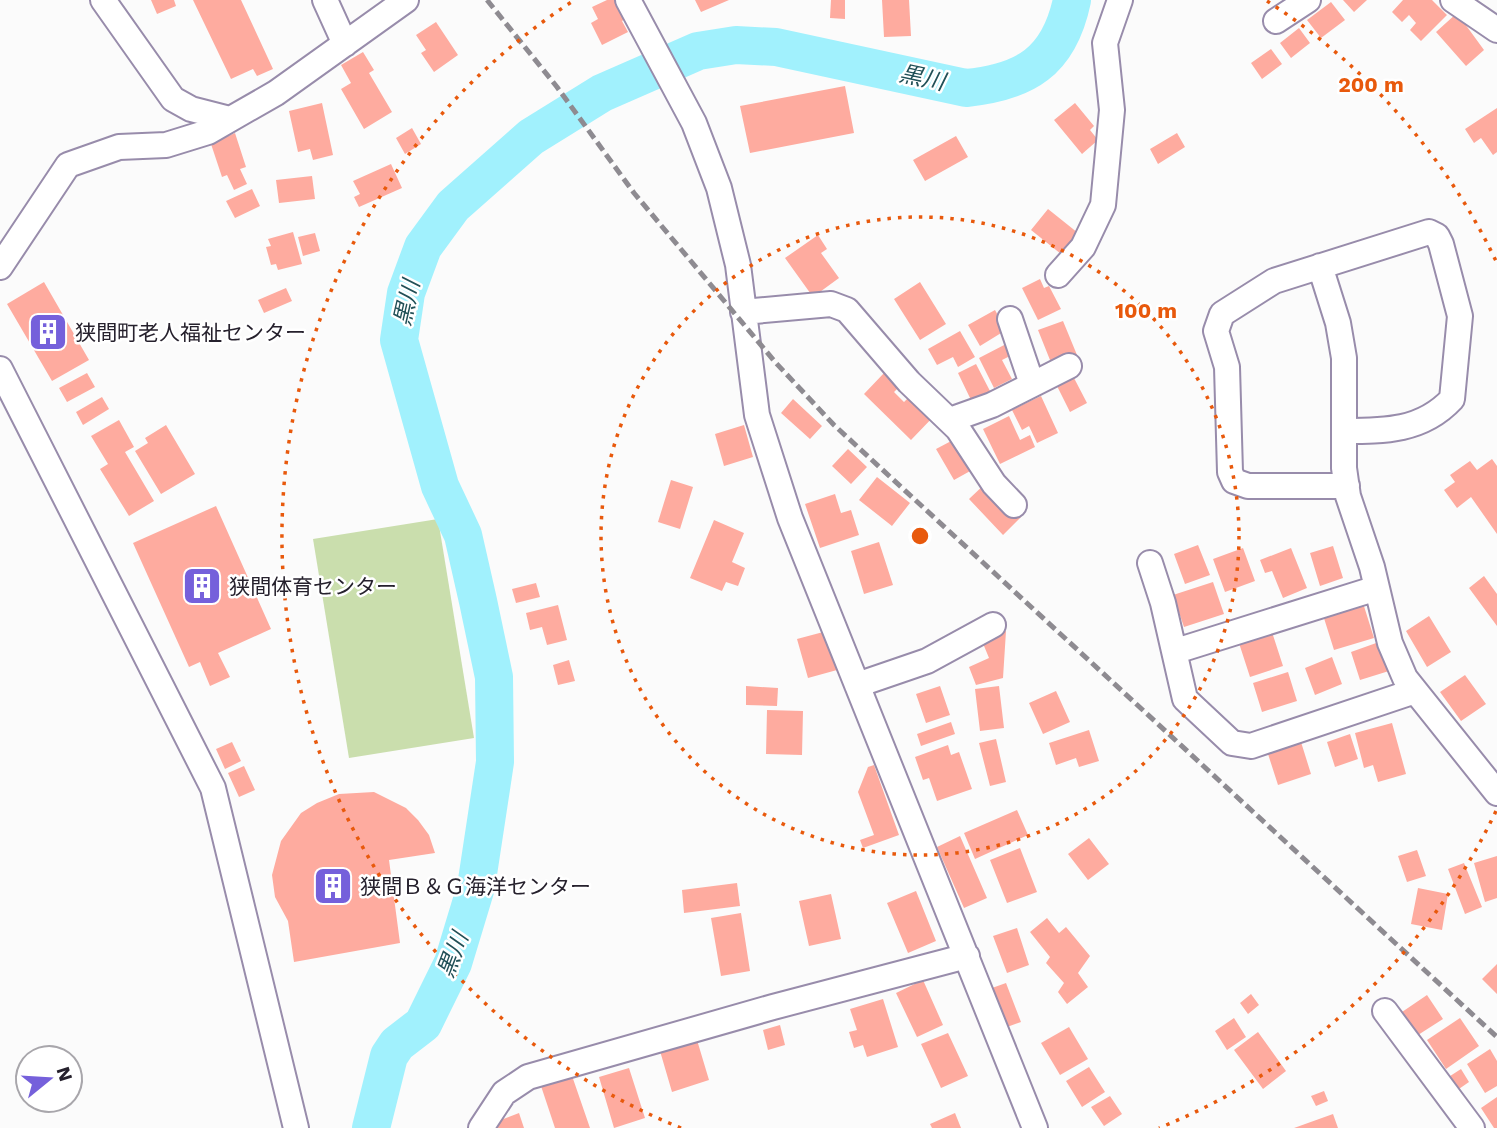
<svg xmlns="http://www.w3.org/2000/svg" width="1497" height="1128" viewBox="0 0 1497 1128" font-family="'Work Sans','Noto Sans JP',sans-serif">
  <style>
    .green { fill: #cadead }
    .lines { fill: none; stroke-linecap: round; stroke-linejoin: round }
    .river { stroke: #a1f1fd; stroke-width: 38 }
    .building { fill: #feab9f }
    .street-casing { stroke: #988cab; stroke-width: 28 }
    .street { stroke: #fff; stroke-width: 24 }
    .rail { stroke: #8e8b91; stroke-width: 5; stroke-dasharray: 10 5; stroke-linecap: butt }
    .ring { fill: none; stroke: #e8590c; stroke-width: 3.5; stroke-dasharray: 3.5 7 }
    .labels { text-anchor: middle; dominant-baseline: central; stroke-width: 5; stroke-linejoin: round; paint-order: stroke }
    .poi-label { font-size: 21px; fill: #26212d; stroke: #fff; text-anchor: start }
    .water-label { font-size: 23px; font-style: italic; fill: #215057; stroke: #fff }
    .centre { fill: #e8590c; stroke: #fff; stroke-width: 3.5 }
    .ring-label { font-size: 21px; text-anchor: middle; font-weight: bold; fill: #e8590c; stroke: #fff; stroke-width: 5; stroke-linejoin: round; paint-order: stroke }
  </style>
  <rect width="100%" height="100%" fill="#fbfbfb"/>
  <!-- green -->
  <path class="green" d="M438,519L474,738L349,758L313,539Z"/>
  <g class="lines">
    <!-- river -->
    <path class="river" d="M371,1128L389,1056L397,1044L423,1024L453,963L476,887L495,762L494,677L478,601L463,535L440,486L399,340L406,293L423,247L453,206L531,137L602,93L698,51L736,45L776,47L966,88C1025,82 1059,62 1072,0"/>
  </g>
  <!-- building -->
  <path class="building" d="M151,0H174L176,6L157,14Z
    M193,0H241L273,69L257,76L253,69L231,79Z
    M607,0H619L628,17L622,21L628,32L602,45L591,23L598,19L592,7Z
    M695,0H729L701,12Z
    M831,0H845V19L830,18Z
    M882,0H909L911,36L884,37Z
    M1343,0H1367L1354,12Z
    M1403,0H1432L1447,15L1421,41L1410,30L1416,23L1409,15L1402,22L1392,12Z
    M1331,2L1345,20L1321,38L1307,20Z
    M1457,13L1484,50L1466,66L1436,32Z
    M436,22L458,55L434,72L421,53L426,50L416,35Z
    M1299,28L1310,43L1291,58L1280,43Z
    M1271,49L1282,64L1262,79L1251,63Z
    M363,52L374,70L369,73L392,112L364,129L341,89L351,83L341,65Z
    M845,86L854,133L750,153L740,106Z
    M322,103L333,155L313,160L310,149L298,152L289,111Z
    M1075,103L1094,126L1090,130L1098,140L1082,154L1054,120Z
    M1497,108V152L1493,155L1481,138L1474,143L1465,129Z
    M412,128L421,144L405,154L396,138Z
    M235,133L246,167L240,169L247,184L234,190L227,175L222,177L211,144Z
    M1177,133L1185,147L1158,164L1150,149Z
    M956,136L968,157L925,181L913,160Z
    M391,164L402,188L359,207L354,197L360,194L353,181Z
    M312,176L315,199L279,203L276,180Z
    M252,189L260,206L235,218L226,201Z
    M1048,209L1078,233L1061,254L1031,230Z
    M293,232L302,264L278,270L276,264L271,265L266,247L271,246L268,239Z
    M315,233L320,251L303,256L298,237Z
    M818,235L827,249L821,253L839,278L813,297L785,258Z
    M1040,279L1044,288L1049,286L1061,309L1038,320L1022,288Z
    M44,282L89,360L52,381L7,304Z
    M920,282L946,324L920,340L894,299Z
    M286,288L292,301L264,313L258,300Z
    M995,310L1006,330L980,346L968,325Z
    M1063,321L1077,355L1052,365L1038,330Z
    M960,331L975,357L958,367L953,357L937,365L928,349Z
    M1008,343L1014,354L1002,360L1012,379L994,388L979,358Z
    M976,364L990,391L971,400L958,373Z
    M87,373L95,387L67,402L59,388Z
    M884,373L899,387L894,392L904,402L914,392L936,414L911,440L864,394Z
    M1074,378L1087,403L1070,412L1057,386Z
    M1041,396L1058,433L1037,443L1029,426L1022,430L1012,410Z
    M102,397L109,409L83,425L76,412Z
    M793,399L822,426L810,439L781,413Z
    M1009,416L1020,440L1030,435L1035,447L1000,464L983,429Z
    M119,420L134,447L125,452L154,501L129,516L100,469L108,464L91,436Z
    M166,425L195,474L161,494L135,451L148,443L145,438Z
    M744,425L753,457L724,466L715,434Z
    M955,439L972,470L954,480L936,449Z
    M848,449L867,467L851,484L832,466Z
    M1492,459L1497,466V534L1471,497L1457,508L1444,490L1455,482L1450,475L1470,461L1477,470Z
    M877,477L910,503L892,526L859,500Z
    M671,480L693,487L680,529L658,522Z
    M987,482L1021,517L1003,535L969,499Z
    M835,494L841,513L851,510L859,535L820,548L805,504Z
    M216,506L271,629L218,653L230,677L210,686L200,662L189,667L133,543Z
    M714,520L744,533L732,562L745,568L738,586L726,582L722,591L690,578Z
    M879,542L893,585L864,594L851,551Z
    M1198,545L1210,575L1185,584L1174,554Z
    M1333,546L1343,578L1320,586L1310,553Z
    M1243,548L1255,581L1225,592L1213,559Z
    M1291,548L1307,588L1283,598L1272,571L1265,573L1260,560Z
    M1484,576L1497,594V626L1469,588Z
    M1213,582L1224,614L1184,627L1173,595Z
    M536,583L540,597L516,603L512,589Z
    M1363,603L1374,638L1334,650L1323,615Z
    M558,605L567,640L547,645L542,627L530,630L526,613Z
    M1429,616L1451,652L1427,667L1406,631Z
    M1271,629L1283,666L1250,677L1238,640Z
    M827,631L837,670L808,678L797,639Z
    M1006,631L1003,678L976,685L969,667L989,658L982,641Z
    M1379,642L1389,671L1360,680L1351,652Z
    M1332,657L1342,684L1315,695L1305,668Z
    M569,660L575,681L558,685L553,665Z
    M1288,672L1297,701L1262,712L1253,683Z
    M1465,675L1486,704L1461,721L1440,692Z
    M746,686L778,688L777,706L746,705Z
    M940,686L950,715L926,723L916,694Z
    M999,686L1004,728L980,731L975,689Z
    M1056,691L1070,722L1043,734L1029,703Z
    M767,710L803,711L802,755L766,754Z
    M951,722L955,734L921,746L917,734Z
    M1392,723L1406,774L1378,782L1373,765L1364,768L1355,733Z
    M1089,730L1099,761L1079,767L1076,758L1056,765L1049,743Z
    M1350,734L1358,759L1335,767L1327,742Z
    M996,739L1006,782L990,786L979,743Z
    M232,742L241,761L225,769L216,749Z
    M1301,742L1311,774L1278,785L1268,754Z
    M948,745L951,755L959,752L972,789L937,801L929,778L923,780L915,757Z
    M874,765L899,835L863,848L860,840L874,835L858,792L868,767Z
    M244,766L255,790L239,797L228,773Z
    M374,792L406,808L418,820L429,835L435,853L389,860L400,943L294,962L288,921L275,897L272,875L281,841L301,813L317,803L339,794Z
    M1017,810L1028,835L975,859L964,833Z
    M960,836L987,898L964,908L937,847Z
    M1089,838L1109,864L1088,880L1068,854Z
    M1020,848L1037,892L1007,903L990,860Z
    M1417,850L1426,876L1407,882L1398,856Z
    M1497,856V898L1485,902L1474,863Z
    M1464,863L1482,907L1465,914L1448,869Z
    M737,883L740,906L684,913L682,890Z
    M1418,888L1448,894L1442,930L1411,924Z
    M916,891L936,941L908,953L887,903Z
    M831,894L841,939L809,946L799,901Z
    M741,913L750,971L721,976L711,918Z
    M1047,918L1059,933L1066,927L1090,956L1078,973L1088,987L1067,1004L1058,992L1064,983L1046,963L1050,957L1030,932Z
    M1017,928L1029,965L1007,973L993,936Z
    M1497,964V994L1482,979Z
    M923,980L943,1025L917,1037L896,993Z
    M1006,983L1021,1022L1007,1027L992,988Z
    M1251,994L1259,1005L1248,1014L1240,1003Z
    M1427,995L1443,1019L1418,1035L1402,1012Z
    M883,999L898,1047L867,1057L863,1045L854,1048L849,1032L857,1030L850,1009Z
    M1234,1018L1246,1037L1227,1050L1215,1031Z
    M1460,1018L1479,1046L1446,1069L1427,1040Z
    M780,1025L785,1045L768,1050L763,1030Z
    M1069,1027L1088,1059L1060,1075L1041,1043Z
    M1258,1032L1286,1071L1263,1089L1234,1050Z
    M948,1033L968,1076L941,1088L921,1044Z
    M697,1040L709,1080L672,1092L660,1051Z
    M1490,1049L1497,1061V1086L1485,1093L1467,1064Z
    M1089,1067L1105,1092L1082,1107L1066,1081Z
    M629,1068L645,1118L614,1128L599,1077Z
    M1461,1069L1469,1082L1456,1091L1447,1078Z
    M570,1070L590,1128H555L539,1080Z
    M1324,1091L1328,1101L1316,1106L1311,1096Z
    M1110,1096L1122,1114L1104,1126L1091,1107Z
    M1497,1097V1128H1494L1481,1108Z
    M519,1113L524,1128H495L493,1123Z
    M955,1113L961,1128H932L930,1124Z
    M1333,1114L1338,1128H1294Z"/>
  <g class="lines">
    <!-- street casing -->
    <g class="street-casing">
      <path id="street" d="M103,0L173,99L191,109L230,119
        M325,0L345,44
        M628,0L694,123L719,188L738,265L757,415L790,518L1035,1128
        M1453,0L1497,30
        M1276,21L1308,0
        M1320,266L1338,323L1344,358V468L1348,496L1372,567L1390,643L1405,678L1497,793
        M0,267L68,165L119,147L166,145L208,132L276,93L406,0
        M1058,275L1083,247L1103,205L1112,110L1105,43L1120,0
        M743,312L831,304L847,310L909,382L958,429L994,484L1014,505
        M1010,319L1032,384
        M0,369L213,788L296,1128
        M950,420L992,405L1069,366
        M1344,431C1385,431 1422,431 1452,399L1460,316L1441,244L1437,236L1429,232L1274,281L1222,314L1216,331L1227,367L1230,472L1234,481L1248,486H1347
        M1150,563L1163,603L1185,699L1232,743L1251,746L1415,691
        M1176,651L1377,588
        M857,685L927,661L993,625
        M1385,1011L1472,1128
        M481,1128L504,1093L528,1077L773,1007L967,956"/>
    </g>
    <!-- street -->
    <use href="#street" class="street"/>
    <!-- rail -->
    <path class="rail" d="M487,0L557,87L634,193L776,363L834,425L1497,1037"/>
  </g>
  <!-- distance rings -->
  <g class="ring">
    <circle cx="920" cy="536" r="319"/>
    <path d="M1496 811A638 638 0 0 1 1159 1128M681 1128A638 638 0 0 1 573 1M1267 1A638 638 0 0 1 1496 261"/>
  </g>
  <!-- icons -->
  <defs>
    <g id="building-square" transform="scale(2.0125)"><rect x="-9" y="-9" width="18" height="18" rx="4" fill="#7560db" stroke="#fff"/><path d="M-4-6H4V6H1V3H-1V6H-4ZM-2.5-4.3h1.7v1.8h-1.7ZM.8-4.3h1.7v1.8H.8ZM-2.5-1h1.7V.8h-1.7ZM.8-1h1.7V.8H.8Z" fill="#fff"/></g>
  </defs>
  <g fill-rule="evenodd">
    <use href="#building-square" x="48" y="332"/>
    <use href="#building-square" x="202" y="586"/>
    <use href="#building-square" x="333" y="886"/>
  </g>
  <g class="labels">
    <!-- poi labels -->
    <g class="poi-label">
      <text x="75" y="332">狭間町老人福祉センター</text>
      <text x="229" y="586">狭間体育センター</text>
      <text x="360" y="886">狭間Ｂ＆Ｇ海洋センター</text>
    </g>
    <!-- water labels -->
    <g class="water-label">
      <text transform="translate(922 78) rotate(12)">黒川</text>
      <text transform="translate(407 303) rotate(-77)">黒川</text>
      <text transform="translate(453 955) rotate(-69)">黒川</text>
    </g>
  </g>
  <circle cx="920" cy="536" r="10" class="centre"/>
  <g class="ring-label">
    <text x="1371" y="92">200 m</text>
    <text x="1146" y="318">100 m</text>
  </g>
  <!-- north arrow -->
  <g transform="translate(49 1079) rotate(72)"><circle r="33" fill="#ffffff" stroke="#a8a6ab" stroke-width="2"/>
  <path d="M0-5L12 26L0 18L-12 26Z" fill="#7560db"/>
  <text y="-10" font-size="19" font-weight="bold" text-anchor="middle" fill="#26212d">N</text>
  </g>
</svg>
